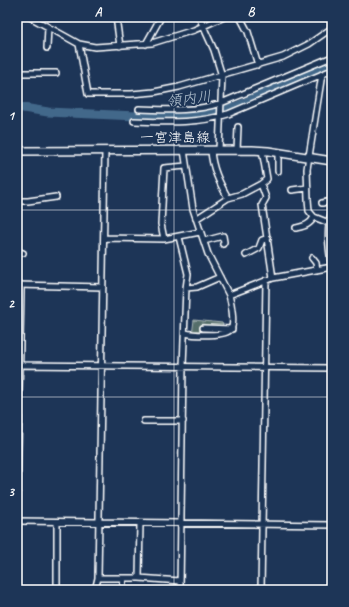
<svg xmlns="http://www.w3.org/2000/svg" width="349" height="607" viewBox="0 0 349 607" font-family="Caveat,'Klee One',sans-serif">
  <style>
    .forest { fill: url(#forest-firs); stroke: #aab6b5 }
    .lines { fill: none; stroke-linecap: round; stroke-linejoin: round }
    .stream { stroke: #8ea4b9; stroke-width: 1.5 }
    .river { stroke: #43688a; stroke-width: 9 }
    .minor-casing { stroke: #fff; stroke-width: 8 }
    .tertiary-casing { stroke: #fff; stroke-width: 9 }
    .secondary-casing { stroke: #fff; stroke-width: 10 }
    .minor { stroke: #1d3557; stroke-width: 5 }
    .tertiary { stroke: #1d3557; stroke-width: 6 }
    .secondary { stroke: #1d3557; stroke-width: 7 }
    .grid { fill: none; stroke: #fff; stroke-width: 1; stroke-opacity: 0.55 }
    .labels { text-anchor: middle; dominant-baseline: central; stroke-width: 3.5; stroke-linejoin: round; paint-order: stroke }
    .street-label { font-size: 14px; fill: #fff; stroke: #1d3557 }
    .water-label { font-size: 15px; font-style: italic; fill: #b4c3d0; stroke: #1d3557 }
    .neatline { fill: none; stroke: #fff; stroke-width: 1.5 }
    .grid-label { font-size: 13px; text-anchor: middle; font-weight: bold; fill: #fff }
  </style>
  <defs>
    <pattern id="forest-firs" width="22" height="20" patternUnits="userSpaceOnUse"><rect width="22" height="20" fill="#556e6b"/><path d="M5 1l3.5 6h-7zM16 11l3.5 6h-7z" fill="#6e8481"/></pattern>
  </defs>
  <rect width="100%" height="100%" fill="#1d3557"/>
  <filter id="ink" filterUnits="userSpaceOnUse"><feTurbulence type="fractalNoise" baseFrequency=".025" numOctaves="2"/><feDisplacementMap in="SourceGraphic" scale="8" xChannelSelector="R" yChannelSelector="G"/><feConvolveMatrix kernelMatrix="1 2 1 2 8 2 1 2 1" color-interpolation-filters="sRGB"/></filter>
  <g filter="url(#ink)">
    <!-- forest -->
    <path class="forest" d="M194,320L222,323L225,329L219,334L192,335Z"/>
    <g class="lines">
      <!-- stream -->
      <path class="stream" d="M66,524L98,525
        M102,525H123
        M216,526L260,527
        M267,527H309"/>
      <!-- river -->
      <path class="river" d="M17,107L48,112L181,118L211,113L238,106L332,62"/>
      <!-- minor casing -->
      <g class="minor-casing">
        <path id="minor" d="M30,17L79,44L95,47L152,43L194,30L224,17
          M116,17L120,46
          M199,17L214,50L222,76L219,150
          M240,17L248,32L258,65
          M79,44L88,94H131L154,92L179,87L283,57L309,44L332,28
          M146,44L161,17
          M47,48L48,27
          M17,73H56
          M322,74L307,169L308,199L309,211L314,217L329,223
          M139,109C167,110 194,112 221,103L332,57
          M134,121C165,122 197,124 228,114L332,70
          M184,150L193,209L208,254L229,295C231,302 235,323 231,329C226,337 193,335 185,333
          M211,150C212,168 219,182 228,198
          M237,150L238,127
          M278,152V171
          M261,184L266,198L262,205L273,278
          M292,190L307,188
          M17,201H28L56,197
          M322,203L332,201
          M196,219L228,198L242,194L261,184L267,179L262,150
          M296,228C304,226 310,225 314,217
          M179,237L188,274L186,288L183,366L180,590
          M104,238L164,239L200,232
          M164,239L161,224L164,168L186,166
          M204,241L223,236L224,242L223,244
          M17,251L23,253
          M246,255L259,248L262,240L268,238
          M312,258L316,263L317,270
          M17,285L103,287
          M186,288L197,287L220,277
          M229,295L273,278L332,267
          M203,328L232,329
          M17,365L332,368
          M144,421H183
          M17,507L21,285
          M17,521L332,525
          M98,578H139L180,581
          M123,578V590
          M139,578L140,523
          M57,590V522
          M95,590L98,578L105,151
          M261,590L266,280"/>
      </g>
      <!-- tertiary casing -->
      <g class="tertiary-casing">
        <path id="tertiary" d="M332,212C327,230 329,247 332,265"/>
      </g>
      <!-- secondary casing -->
      <g class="secondary-casing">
        <path id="secondary" d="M17,151L252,150L268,151L332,161"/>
      </g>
      <!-- minor -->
      <use href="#minor" class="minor"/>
      <!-- tertiary -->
      <use href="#tertiary" class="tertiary"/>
      <!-- secondary -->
      <use href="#secondary" class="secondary"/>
    </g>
  </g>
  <!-- grid -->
  <path class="grid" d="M174,17V590M17,210H332M17,397H332"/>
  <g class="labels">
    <!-- street labels -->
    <g class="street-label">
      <text x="175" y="137">一宮津島線</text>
    </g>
    <!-- water labels -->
    <g class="water-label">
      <text transform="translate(189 99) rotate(-7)">領内川</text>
    </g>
  </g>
  <!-- margin -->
  <rect width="349" height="607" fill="none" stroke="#1d3557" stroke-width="44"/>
  <rect x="22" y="22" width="305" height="563" class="neatline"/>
  <g class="grid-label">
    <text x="98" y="16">A</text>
    <text x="251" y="16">B</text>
    <text x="11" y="120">1</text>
    <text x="11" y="308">2</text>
    <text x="11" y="496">3</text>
  </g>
</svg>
